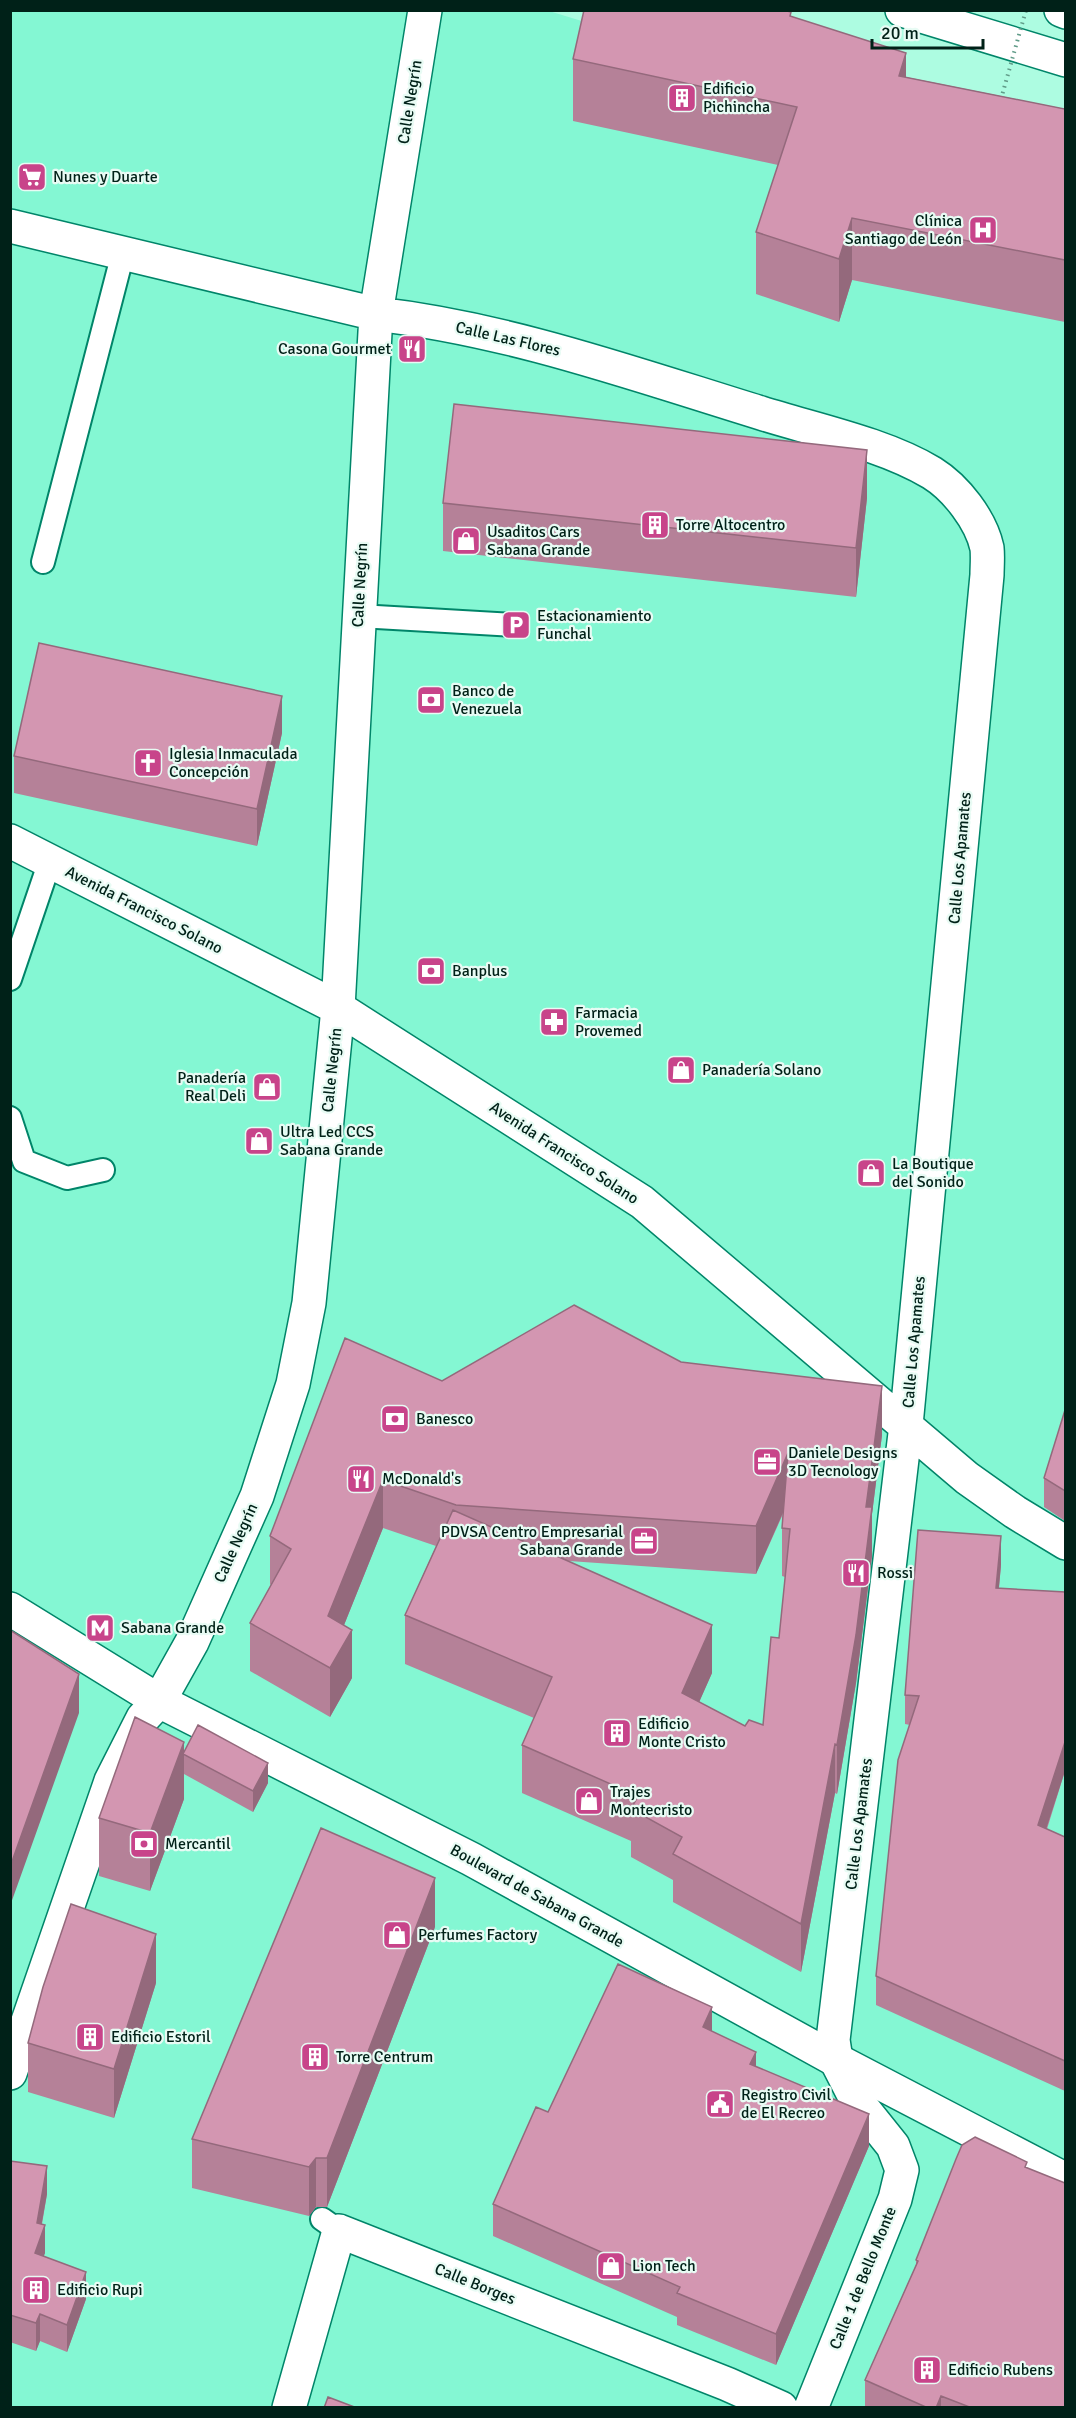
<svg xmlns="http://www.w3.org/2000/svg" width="1076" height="2418" viewBox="0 0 1076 2418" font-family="Signika,sans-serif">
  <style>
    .built { fill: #84f7d3 }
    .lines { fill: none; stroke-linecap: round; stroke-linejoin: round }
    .service-casing { stroke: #008569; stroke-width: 26 }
    .pedestrian-casing { stroke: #008569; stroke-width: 36 }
    .minor-casing { stroke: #008569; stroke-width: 36 }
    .primary-casing { stroke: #008569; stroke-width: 36 }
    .service { stroke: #fff; stroke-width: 22 }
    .pedestrian { stroke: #fff; stroke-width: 33 }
    .minor { stroke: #fff; stroke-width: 33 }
    .primary { stroke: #fff; stroke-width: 33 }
    .path-bridge { stroke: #609b88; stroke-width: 4; stroke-dasharray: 1.5 4.5; stroke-linecap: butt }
    .wall { fill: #b58198; fill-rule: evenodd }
    .shaded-wall { fill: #94697c }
    .building { fill: #d396b1; stroke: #94697c; stroke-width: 1.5 }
    .labels { text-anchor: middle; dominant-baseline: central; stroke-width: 4.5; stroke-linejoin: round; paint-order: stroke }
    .poi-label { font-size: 16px; fill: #002118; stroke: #e8fbf4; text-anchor: start }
    .street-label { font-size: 16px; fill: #002118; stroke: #e8fbf4 }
  </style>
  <rect width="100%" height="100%" fill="#adfce1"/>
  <!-- built -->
  <path class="built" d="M11,11H549L1065,169V2407L11,2408Z"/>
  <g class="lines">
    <!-- service casing -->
    <g class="service-casing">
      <path id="service" d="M43,562L123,253
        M359,616L516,625
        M10,979L50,861
        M10,1118L24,1161L67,1178L103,1170
        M322,2219L339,2231"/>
    </g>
    <!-- pedestrian casing -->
    <g class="pedestrian-casing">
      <path id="pedestrian" d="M10,1609L159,1701L471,1859L836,2060L1066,2180"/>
    </g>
    <!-- minor casing -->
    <g class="minor-casing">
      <path id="minor" d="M10,226L376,314C508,329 634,374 761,413C815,430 884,444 932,473C956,488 981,520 987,548C988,557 987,567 987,575L906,1425L833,2040L836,2060L857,2101L893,2146L902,2170L895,2199L811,2408
        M10,841L338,1008L642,1202L967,1478L1015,1512L1066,1543
        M10,2073L111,1781L143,1718L159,1701L192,1642L257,1496L293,1384L309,1303L338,1008L376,314L425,10
        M289,2408L339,2231L727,2384L781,2408"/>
    </g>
    <!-- primary casing -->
    <g class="primary-casing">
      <path id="primary" d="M902,10L1066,60
        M1061,10L1066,12"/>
    </g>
    <!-- service -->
    <use href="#service" class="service"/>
    <!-- pedestrian -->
    <use href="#pedestrian" class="pedestrian"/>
    <!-- minor -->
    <use href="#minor" class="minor"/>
    <!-- primary -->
    <use href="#primary" class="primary"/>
    <!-- path-bridge -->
    <path class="path-bridge" d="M1001,99L1026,10"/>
  </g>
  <!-- wall -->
  <path class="wall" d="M791,16L906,77L1065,109V322L852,280L839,322L756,294V232L778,165L573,121V59Z
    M867,498L856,597L443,551V503Z
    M282,733L257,846L14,793V756Z
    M681,1362L882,1435L872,1514V1556L856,1683L837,1794L835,1793L801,1972L673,1902V1880L631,1857V1841L522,1793V1745L534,1718L405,1664V1615L436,1546L383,1528L344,1625L352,1678L330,1717L250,1671V1623L271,1585L270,1584V1536L442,1381ZM783,1514L782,1528V1576L785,1577L779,1638L763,1725L745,1726L699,1702L712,1673L569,1561L756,1574Z
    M1065,1410V1521L1044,1507V1478Z
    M1001,1565L999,1588L1065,1771L1047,1829L1065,1837V2091L876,2005V1976L910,1725L905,1724V1695Z
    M184,1752L268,1783L253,1812L184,1774V1799L150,1891L99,1876V1818Z
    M435,1927L327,2207H316L309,2216L192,2188V2139Z
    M156,1983L114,2118L28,2092V2043Z
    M712,2032L756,2067L869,2146L776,2365L677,2325V2317L493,2236V2204L548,2112Z
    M10,2161L47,2194L42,2224L45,2253L43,2256L86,2299L67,2352L40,2341L36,2351L10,2342Z
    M1027,2168L1065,2408H865V2380L916,2265V2260Z"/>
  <!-- shaded-wall -->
  <path class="shaded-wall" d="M906,53V115L899,76Z
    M852,218V280L839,322V259Z
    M867,450V498L856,597V548Z
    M282,696V733L257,846V809Z
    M882,1386V1435L872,1514V1556L856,1683L837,1794V1745L866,1507Z
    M788,1453V1501L756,1574V1526Z
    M383,1480V1528L328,1665V1616Z
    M1001,1536V1565L996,1617V1588Z
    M712,1625V1673L682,1741V1693Z
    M352,1630V1678L330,1717V1668Z
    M79,1674V1713L10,1906V1867Z
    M184,1742V1799L150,1891V1833Z
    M1065,1742V1771L1038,1854V1825Z
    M835,1744V1793L801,1972V1924Z
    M268,1763V1783L253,1812V1791Z
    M435,1878V1927L327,2207V2158Z
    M156,1934V1983L114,2118V2069Z
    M712,2007V2039L703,2027Z
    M756,2052V2083L750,2064Z
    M869,2114V2146L776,2365V2334Z
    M316,2158V2207L309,2216V2167Z
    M47,2166V2194L38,2244L45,2225V2253L35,2281V2253L37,2223Z
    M86,2272V2299L67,2352V2325Z
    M40,2314V2341L36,2351V2323Z
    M941,2396V2408H936Z"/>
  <!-- building -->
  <path class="building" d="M584,10H783L791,12L790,16L906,53L899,76L1065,109V260L852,218L839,259L756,232L797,107L573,59Z
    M454,404L867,450L856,548L443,503Z
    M39,643L282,696L257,809L14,756Z
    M574,1305L681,1362L882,1386L866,1507H872L856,1635L837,1745L835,1744L801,1924L673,1854L682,1837L631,1809L638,1796L522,1745L552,1677L405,1615L453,1510L712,1625L682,1693L745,1726L749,1720L763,1725L771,1637L779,1638L790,1529L782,1528L788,1453L756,1526L456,1505L383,1480L328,1616L352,1630L330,1668L250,1623L291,1549L270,1536L345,1338L442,1381Z
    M1065,1410V1491L1044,1478Z
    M918,1530L1001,1536L996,1588L1065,1592V1742L1038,1825L1065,1837V2061L876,1976L898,1760L919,1696L905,1695Z
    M10,1630L79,1674L10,1867Z
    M135,1717L184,1742L150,1833L99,1818Z
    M198,1725L268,1763L253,1791L183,1754Z
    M321,1828L435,1878L327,2158H316L309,2167L192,2139Z
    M71,1904L156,1934L114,2069L28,2043L43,1987Z
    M618,1964L712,2007L703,2027L756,2052L750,2064L869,2114L776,2334L677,2293L680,2287L493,2204L536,2107L548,2112Z
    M975,2137L1027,2162L1025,2167L1065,2183V2408H972L941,2396L936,2408H928L865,2380L918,2261L916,2260L956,2159L962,2145Z
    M10,2161L47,2166L37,2223L45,2225L35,2253L86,2272L67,2325L40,2314L36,2323L10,2315Z
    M328,2397L357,2408H324Z"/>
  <!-- icons -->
  <defs>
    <g id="building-square" transform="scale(1.5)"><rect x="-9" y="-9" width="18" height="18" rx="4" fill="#c8448a" stroke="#e8fbf4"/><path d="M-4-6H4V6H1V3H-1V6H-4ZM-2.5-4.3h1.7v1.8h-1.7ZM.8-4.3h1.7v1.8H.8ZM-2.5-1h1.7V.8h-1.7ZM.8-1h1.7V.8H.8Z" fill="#fff"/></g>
    <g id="supermarket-square" transform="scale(1.5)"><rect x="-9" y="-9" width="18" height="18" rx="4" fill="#c8448a" stroke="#e8fbf4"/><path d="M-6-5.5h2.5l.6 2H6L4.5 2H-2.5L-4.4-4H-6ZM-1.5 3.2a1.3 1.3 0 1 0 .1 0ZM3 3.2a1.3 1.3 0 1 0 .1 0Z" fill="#fff"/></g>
    <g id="hospital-square" transform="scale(1.5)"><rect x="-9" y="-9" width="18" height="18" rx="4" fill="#c8448a" stroke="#e8fbf4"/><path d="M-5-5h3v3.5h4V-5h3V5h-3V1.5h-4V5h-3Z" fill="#fff"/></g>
    <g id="restaurant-square" transform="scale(1.5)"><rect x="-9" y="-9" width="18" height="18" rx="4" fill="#c8448a" stroke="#e8fbf4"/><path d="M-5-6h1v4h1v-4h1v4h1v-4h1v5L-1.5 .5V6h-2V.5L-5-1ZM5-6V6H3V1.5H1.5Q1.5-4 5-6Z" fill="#fff"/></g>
    <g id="shop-square" transform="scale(1.5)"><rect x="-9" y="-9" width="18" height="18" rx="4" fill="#c8448a" stroke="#e8fbf4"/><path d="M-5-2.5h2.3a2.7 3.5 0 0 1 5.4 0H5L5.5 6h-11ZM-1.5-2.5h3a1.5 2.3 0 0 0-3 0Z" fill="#fff"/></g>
    <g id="parking-square" transform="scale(1.5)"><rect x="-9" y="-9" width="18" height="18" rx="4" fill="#c8448a" stroke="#e8fbf4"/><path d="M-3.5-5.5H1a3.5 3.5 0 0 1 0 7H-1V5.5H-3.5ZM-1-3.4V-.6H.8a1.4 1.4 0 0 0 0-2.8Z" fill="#fff"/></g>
    <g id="bank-square" transform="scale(1.5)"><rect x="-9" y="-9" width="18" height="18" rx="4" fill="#c8448a" stroke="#e8fbf4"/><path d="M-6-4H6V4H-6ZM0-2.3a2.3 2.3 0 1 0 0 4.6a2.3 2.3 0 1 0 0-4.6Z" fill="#fff"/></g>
    <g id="church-square" transform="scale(1.5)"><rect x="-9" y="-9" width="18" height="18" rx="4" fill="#c8448a" stroke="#e8fbf4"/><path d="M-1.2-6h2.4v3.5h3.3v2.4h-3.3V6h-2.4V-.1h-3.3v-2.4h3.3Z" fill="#fff"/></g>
    <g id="pharmacy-square" transform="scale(1.5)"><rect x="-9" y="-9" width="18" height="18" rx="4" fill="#c8448a" stroke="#e8fbf4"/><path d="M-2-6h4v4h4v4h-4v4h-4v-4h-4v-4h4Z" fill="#fff"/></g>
    <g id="office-square" transform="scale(1.5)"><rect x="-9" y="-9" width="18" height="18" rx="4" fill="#c8448a" stroke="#e8fbf4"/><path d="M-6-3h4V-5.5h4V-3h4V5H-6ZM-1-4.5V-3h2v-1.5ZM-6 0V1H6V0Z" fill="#fff"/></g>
    <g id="metro-square" transform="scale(1.5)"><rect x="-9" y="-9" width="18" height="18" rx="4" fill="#c8448a" stroke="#e8fbf4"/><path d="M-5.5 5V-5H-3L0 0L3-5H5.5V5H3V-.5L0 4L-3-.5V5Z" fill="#fff"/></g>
    <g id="civic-square" transform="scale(1.5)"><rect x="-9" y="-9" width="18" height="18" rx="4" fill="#c8448a" stroke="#e8fbf4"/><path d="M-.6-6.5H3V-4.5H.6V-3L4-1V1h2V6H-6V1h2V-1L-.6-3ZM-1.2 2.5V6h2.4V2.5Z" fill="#fff"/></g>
  </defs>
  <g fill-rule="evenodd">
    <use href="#building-square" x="682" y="98"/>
    <use href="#supermarket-square" x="32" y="177"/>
    <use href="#hospital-square" x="983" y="230"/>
    <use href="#restaurant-square" x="412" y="349"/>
    <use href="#building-square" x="655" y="525"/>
    <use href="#shop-square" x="466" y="541"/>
    <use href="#parking-square" x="516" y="625"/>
    <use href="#bank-square" x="431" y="700"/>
    <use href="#church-square" x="148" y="763"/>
    <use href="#bank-square" x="431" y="971"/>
    <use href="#pharmacy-square" x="554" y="1022"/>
    <use href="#shop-square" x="681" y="1070"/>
    <use href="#shop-square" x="267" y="1087"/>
    <use href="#shop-square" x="259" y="1141"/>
    <use href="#shop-square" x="871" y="1173"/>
    <use href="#bank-square" x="395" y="1419"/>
    <use href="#office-square" x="767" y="1462"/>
    <use href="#restaurant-square" x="361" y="1479"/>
    <use href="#office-square" x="644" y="1541"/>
    <use href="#restaurant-square" x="856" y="1573"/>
    <use href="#metro-square" x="100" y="1628"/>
    <use href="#building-square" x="617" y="1733"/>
    <use href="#shop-square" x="589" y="1801"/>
    <use href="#bank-square" x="144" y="1844"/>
    <use href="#shop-square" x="397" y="1935"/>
    <use href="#building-square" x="90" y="2037"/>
    <use href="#building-square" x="315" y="2057"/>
    <use href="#civic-square" x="720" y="2104"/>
    <use href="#shop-square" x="611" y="2266"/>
    <use href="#building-square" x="36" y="2290"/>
    <use href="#building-square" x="927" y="2370"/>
  </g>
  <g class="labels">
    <!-- poi labels -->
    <g class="poi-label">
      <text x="703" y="89">Edificio<tspan x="703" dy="18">Pichincha</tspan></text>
      <text x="53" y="177">Nunes y Duarte</text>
      <text x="962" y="221" text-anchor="end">Clínica<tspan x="962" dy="18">Santiago de León</tspan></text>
      <text x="391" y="349" text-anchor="end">Casona Gourmet</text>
      <text x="676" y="525">Torre Altocentro</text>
      <text x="487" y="532">Usaditos Cars<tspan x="487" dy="18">Sabana Grande</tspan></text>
      <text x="537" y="616">Estacionamiento<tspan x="537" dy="18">Funchal</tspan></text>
      <text x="452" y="691">Banco de<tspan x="452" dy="18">Venezuela</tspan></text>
      <text x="169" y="754">Iglesia Inmaculada<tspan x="169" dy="18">Concepción</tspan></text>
      <text x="452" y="971">Banplus</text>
      <text x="575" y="1013">Farmacia<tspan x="575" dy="18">Provemed</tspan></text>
      <text x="702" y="1070">Panadería Solano</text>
      <text x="246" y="1078" text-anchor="end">Panadería<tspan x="246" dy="18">Real Deli</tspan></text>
      <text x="280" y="1132">Ultra Led CCS<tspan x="280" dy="18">Sabana Grande</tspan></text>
      <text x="892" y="1164">La Boutique<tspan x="892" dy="18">del Sonido</tspan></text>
      <text x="416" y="1419">Banesco</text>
      <text x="788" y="1453">Daniele Designs<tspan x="788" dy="18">3D Tecnology</tspan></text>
      <text x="382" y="1479">McDonald's</text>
      <text x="623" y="1532" text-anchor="end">PDVSA Centro Empresarial<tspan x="623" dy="18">Sabana Grande</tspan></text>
      <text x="877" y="1573">Rossi</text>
      <text x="121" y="1628">Sabana Grande</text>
      <text x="638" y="1724">Edificio<tspan x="638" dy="18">Monte Cristo</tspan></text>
      <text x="610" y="1792">Trajes<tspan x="610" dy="18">Montecristo</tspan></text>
      <text x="165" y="1844">Mercantil</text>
      <text x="418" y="1935">Perfumes Factory</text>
      <text x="111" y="2037">Edificio Estoril</text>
      <text x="336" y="2057">Torre Centrum</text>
      <text x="741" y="2095">Registro Civil<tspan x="741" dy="18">de El Recreo</tspan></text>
      <text x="632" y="2266">Lion Tech</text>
      <text x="57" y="2290">Edificio Rupi</text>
      <text x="948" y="2370">Edificio Rubens</text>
    </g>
    <!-- street labels -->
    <g class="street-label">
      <text transform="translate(410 102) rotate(-81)">Calle Negrín</text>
      <text transform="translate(508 339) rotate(13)">Calle Las Flores</text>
      <text transform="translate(360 585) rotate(-87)">Calle Negrín</text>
      <text transform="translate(960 858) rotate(-85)">Calle Los Apamates</text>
      <text transform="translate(144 910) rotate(27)">Avenida Francisco Solano</text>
      <text transform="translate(332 1070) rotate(-84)">Calle Negrín</text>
      <text transform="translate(564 1153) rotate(33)">Avenida Francisco Solano</text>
      <text transform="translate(914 1342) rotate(-85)">Calle Los Apamates</text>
      <text transform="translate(236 1543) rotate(-66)">Calle Negrín</text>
      <text transform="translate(859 1824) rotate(-83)">Calle Los Apamates</text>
      <text transform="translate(537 1896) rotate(29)">Boulevard de Sabana Grande</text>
      <text transform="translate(863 2278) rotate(-68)">Calle 1 de Bello Monte</text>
      <text transform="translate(475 2284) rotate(22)">Calle Borges</text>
    </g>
  </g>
  <!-- border -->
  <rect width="1076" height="2418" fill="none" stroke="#002118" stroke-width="24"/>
  <!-- scale -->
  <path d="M872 39v9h111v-9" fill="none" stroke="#002118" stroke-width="3"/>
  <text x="881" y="39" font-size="18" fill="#002118" stroke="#e8fbf4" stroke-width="4.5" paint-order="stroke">20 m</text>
</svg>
